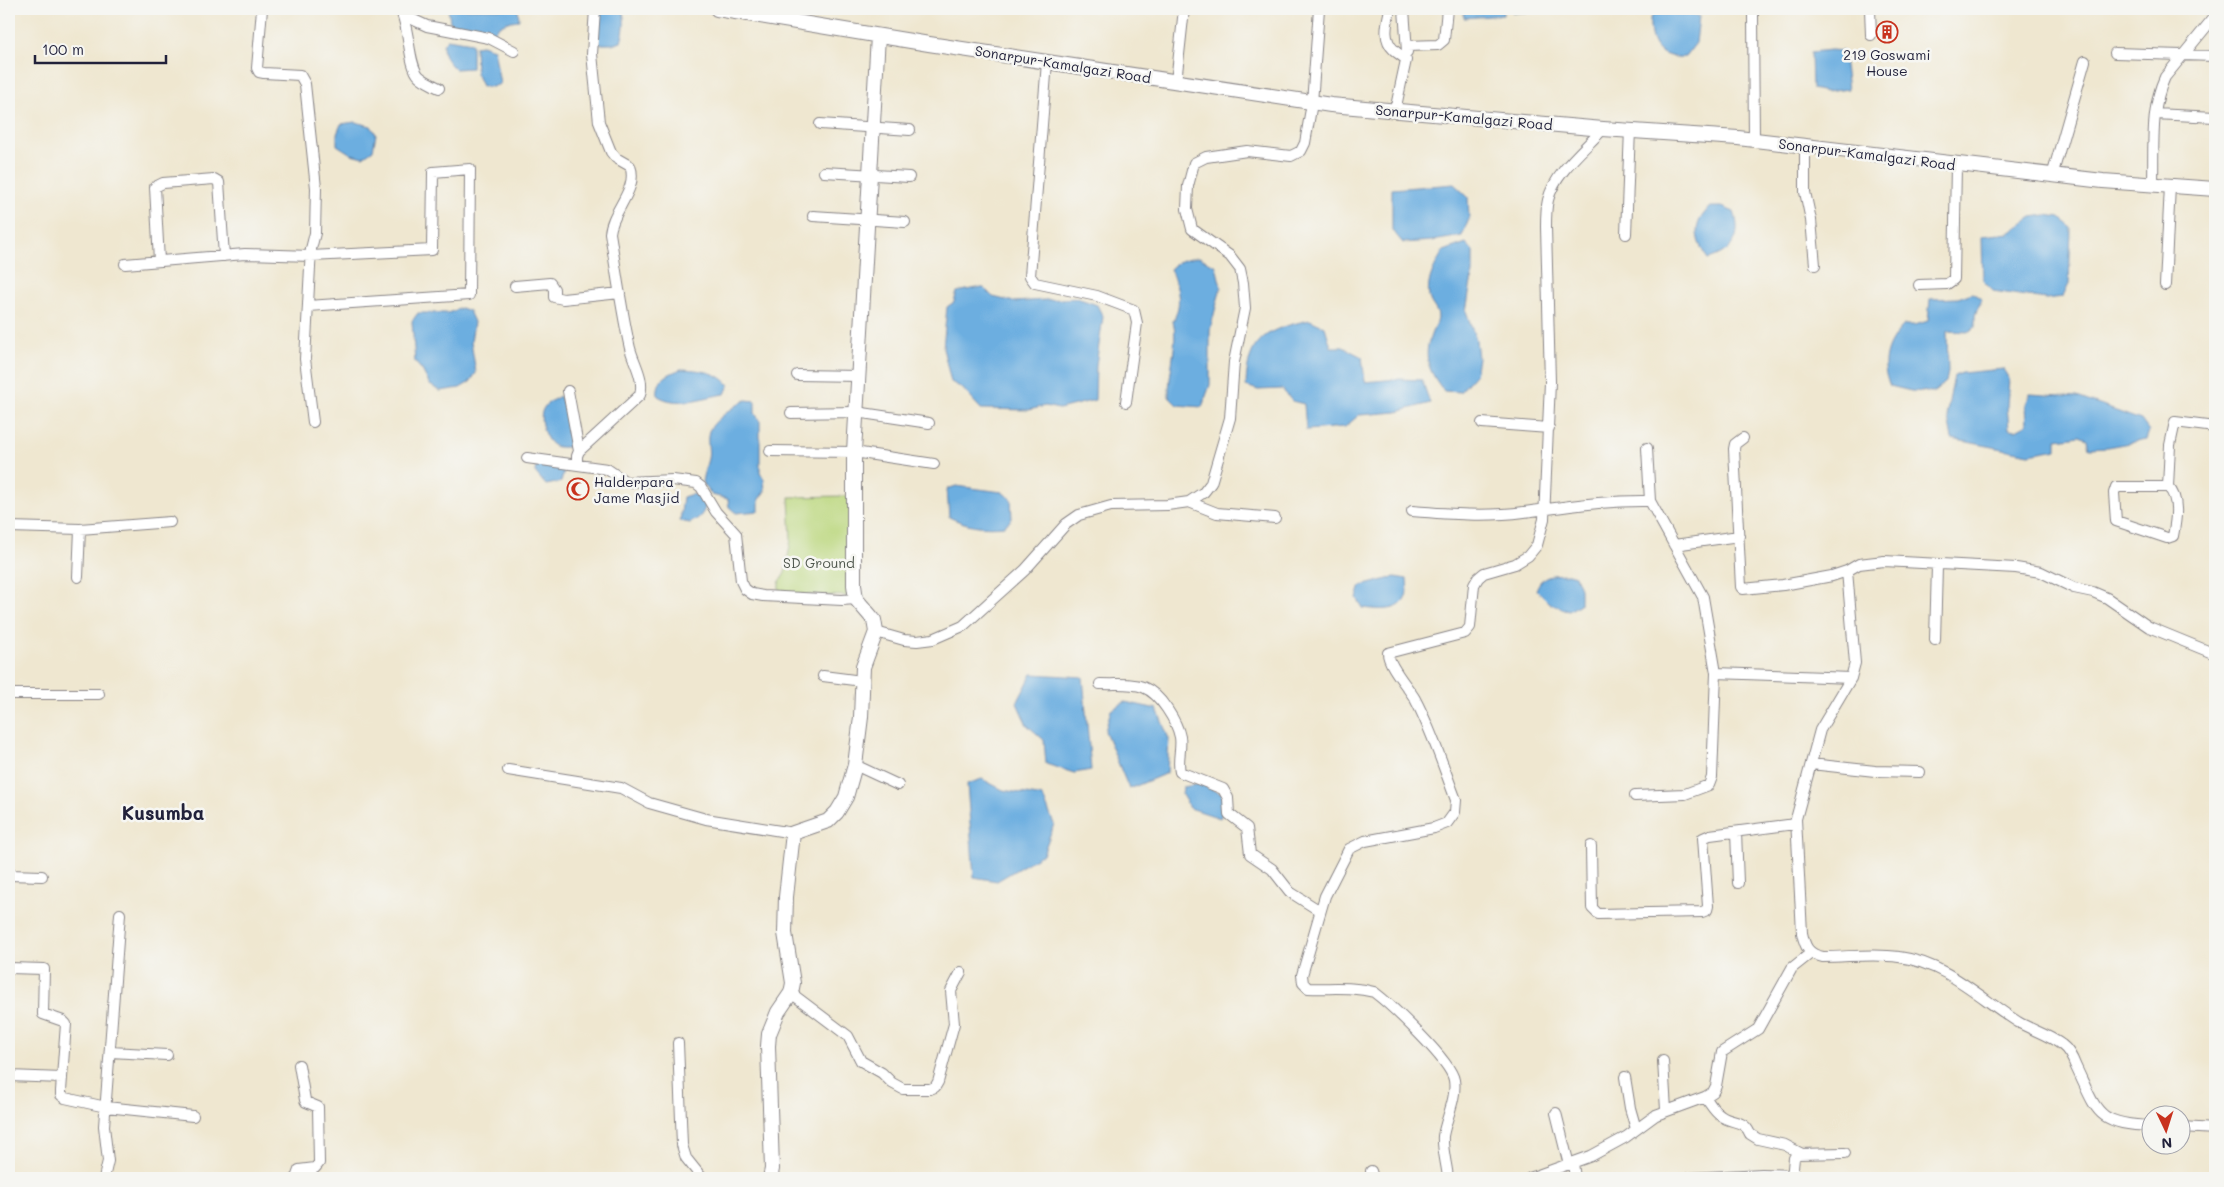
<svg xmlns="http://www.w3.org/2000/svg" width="2224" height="1187" viewBox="0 0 2224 1187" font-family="Mali,sans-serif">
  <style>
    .green { fill: #bbd77e; stroke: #6e7c5c }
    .water { fill: #6caee0; stroke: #47688e }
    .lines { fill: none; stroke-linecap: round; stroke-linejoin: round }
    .street-casing { stroke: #888486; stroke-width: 12 }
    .secondary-casing { stroke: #888486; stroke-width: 16 }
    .street { stroke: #fff; stroke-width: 10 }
    .secondary { stroke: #fff; stroke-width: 14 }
    .labels { text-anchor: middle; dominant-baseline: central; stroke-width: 5; stroke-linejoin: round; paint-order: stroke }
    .poi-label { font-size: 14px; fill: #22223b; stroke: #f6f6f2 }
    .street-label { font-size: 14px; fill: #22223b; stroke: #f6f6f2 }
    .park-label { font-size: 14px; fill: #50584f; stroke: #f6f6f2 }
    .district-label { font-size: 19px; font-weight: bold; fill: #22223b; stroke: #f6f6f2 }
  </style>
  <rect width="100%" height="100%" fill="#f6f6f2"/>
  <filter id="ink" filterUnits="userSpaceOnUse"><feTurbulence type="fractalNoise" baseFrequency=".02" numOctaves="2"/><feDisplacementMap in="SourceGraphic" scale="10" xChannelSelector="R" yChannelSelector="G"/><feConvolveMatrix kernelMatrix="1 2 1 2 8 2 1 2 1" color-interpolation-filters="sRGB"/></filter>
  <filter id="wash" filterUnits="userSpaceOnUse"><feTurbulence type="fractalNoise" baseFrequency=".0096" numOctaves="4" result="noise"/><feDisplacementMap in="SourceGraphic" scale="20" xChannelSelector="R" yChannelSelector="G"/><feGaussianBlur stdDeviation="1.12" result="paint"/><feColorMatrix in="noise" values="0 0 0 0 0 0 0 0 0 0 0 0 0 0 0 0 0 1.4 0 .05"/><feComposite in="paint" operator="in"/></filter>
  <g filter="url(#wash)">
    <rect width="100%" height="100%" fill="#efe7d0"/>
    <!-- green -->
    <path class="green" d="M845,496L851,498L852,596L779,594V583L785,573L791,540L789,497Z"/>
    <!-- water -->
    <path class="water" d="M448,9H518L519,20C506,21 497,25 491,36L451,27Z
      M599,9H622C626,20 624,31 621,42L615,44H599L597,38Z
      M1463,9H1503V15L1464,18Z
      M1512,9H1577L1513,13Z
      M1654,14H1687L1699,16L1696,43L1685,57C1658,59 1649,44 1650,19Z
      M447,39L472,43V68L455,69C447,61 443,56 443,45Z
      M482,45L494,49L500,84L492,87L482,86L476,73L475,46Z
      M1831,50L1843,51L1848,89L1826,92L1812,89L1811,52Z
      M355,122L371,126L376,134L373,150L363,157L351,154L337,145V134L341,124Z
      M1454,184L1468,197L1469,219L1462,236L1432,241L1403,243L1392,230V189Z
      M1711,207H1722L1734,212C1743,237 1732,252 1708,259C1695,241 1691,223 1711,207Z
      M2046,215L2060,217L2071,228L2069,284L2063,297L2046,299L1993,291L1983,281L1982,236L2009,233L2032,217Z
      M1466,243L1473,251V271L1466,311L1476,340L1478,358L1475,375L1460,392L1444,391C1430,373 1422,358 1431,335C1433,328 1437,326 1438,318C1438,309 1431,306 1429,297C1426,280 1435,266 1443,251Z
      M1199,257L1216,266L1221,287L1210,330V385L1202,407L1177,405L1169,397C1168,373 1179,342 1173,321C1183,303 1178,287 1170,269C1179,260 1187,258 1199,257Z
      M976,288H984L993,297L1014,302L1077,298L1097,305L1103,317L1096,365L1095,400L1059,409L1045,406L1029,410L981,409L962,388L951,382L943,348L947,307L954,302L957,292Z
      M1972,293L1982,299L1975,315V327L1970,332L1947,331L1948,372L1946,382L1934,392L1911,391L1890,386C1879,363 1887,342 1904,325H1915L1928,321L1930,299L1958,298Z
      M461,308L469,311L474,322L471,342L476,373L470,382L460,388L440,391L430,385L422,370L415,362L412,321L418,313H448Z
      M1310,320L1325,327L1331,347H1343L1362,357L1365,382L1397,379L1422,380L1430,403L1397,412L1359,415L1345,427L1306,430L1304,404L1292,401L1282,389L1258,390L1246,386C1247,338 1267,329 1310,320Z
      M681,369C698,370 718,371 729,385L725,394C703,397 678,408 658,396C656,379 667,375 681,369Z
      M2003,369L2009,379L2007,405L2009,429L2016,430L2027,424L2026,404L2030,394L2077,397L2141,420L2149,431L2146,440L2107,447L2089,448L2087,439L2080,436L2057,439V449L2029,454L1952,439L1947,412L1954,376L1962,373Z
      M560,396L569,423V447C563,447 557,448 553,445C545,440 539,421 542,412C544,404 553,400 560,396Z
      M746,400L755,401V413L760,421V472L764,479L765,491L759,499V511L736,513L729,507L728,499L712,495L702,482C703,474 706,467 708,459C710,450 706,440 709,431C714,420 735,406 746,400Z
      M536,465L554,466L564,471L561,482L546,485L535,472Z
      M956,486L1002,492L1011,499L1012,519L1004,526C984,528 967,526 949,517L947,489Z
      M692,494L702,497L706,503C704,514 700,518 690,523L680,521L683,497Z
      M1568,574L1575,576L1580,588V604L1569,611L1549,603L1536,590C1542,573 1552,575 1568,574Z
      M1395,577L1407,579C1411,612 1389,611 1363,608L1357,598L1361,586Z
      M1032,674L1083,677L1091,770L1074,773L1046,764L1044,740L1027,725L1017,703Z
      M1125,702L1157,709L1169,739L1167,773L1129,789L1105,731L1111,710Z
      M982,779L1003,790L1043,797L1054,824L1043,854L997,881L974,877L967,784Z
      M1200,784L1229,797L1220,818L1190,808L1182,795L1183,787Z"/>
  </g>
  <g filter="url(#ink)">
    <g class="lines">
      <!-- street casing -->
      <g class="street-casing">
        <path id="street" d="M262,9L257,68L259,72L264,73L300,75L305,84L316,188L315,233L311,249L306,341L305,359L313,422
          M400,9C410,28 408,65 419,76C424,81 432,84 439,88
          M1390,9C1387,23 1382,39 1394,50C1398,54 1403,56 1406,60L1395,111
          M1404,9L1407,52
          M1751,9L1753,14L1754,140
          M1870,9L1871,35
          M403,15L427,26L489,38L514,51
          M1407,46L1438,45L1444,40L1447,9
          M2115,53L2215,56
          M1047,62L1030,276L1035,283L1097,296L1134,310L1137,323L1126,402
          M1176,82L1184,9
          M2155,114L2215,117
          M820,124L910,130
          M1805,146V192L1811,220L1815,265
          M824,172L909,177
          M2052,176L2085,61
          M2153,184C2154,149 2150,109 2165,77L2215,16
          M813,216L905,222
          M1626,234L1630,129
          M159,261L155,187L163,183L214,179L219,182L224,256
          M125,264L245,254L311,256L432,250L433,172L470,169L469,295L308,306
          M1919,285L1947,284L1954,279L1956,165
          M2165,285L2170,186
          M515,286L550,283L554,289V297L563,299L620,293
          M797,375L859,376
          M568,391L579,451
          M791,413L856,412L929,423
          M1482,423L1549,428
          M1743,438L1735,444L1734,449L1741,587L1743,589L1783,585L1832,576L1847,571L1859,564L1884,561L2016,568L2041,572L2074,588L2093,592L2107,598L2149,627L2215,654
          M1647,448L1650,501
          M770,451L854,452L934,464
          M527,458L607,469L626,482L673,480L696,483L701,487L716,512L736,534L741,581L745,589L752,594L763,596L842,600L856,599
          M577,464V456L579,451L640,395C645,377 632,361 629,344C621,307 616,270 610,233C612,210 639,189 630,166L616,158L611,152L599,122L592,54L595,9
          M2116,487H2168C2180,498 2176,521 2173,536L2167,538L2116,521L2114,493Z
          M2168,487L2170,445L2175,422L2215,427
          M1189,502L1217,513L1275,518
          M1412,511C1449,514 1487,517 1524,512C1565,507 1607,500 1650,501L1703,597L1716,673L1712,777L1709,785L1685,794L1635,796
          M9,527L80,529L170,522
          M1674,545L1739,536
          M1847,571L1855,663L1851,678L1820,730L1796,819L1802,933C1805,947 1808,954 1823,957C1848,957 1875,953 1899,957C1946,963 1980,998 2018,1022C2032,1030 2049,1035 2062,1045C2069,1050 2073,1059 2076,1067C2098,1113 2096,1124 2152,1126
          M78,577L80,529
          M876,632L904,640L917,641L933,639L963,626L1025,570L1066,524L1079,515L1111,506L1167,505L1189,502L1204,492L1211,483L1230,418L1234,362L1245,308L1243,283L1240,269L1230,256L1192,229L1187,209L1188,186L1194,163L1206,157L1247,151L1291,156L1301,151L1305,143L1312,103L1319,9
          M1935,640L1937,566
          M1716,673L1851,678
          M823,676L862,681
          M1100,684C1133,685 1147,679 1167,709C1173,718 1178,726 1180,737C1182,748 1177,760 1180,772L1223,789L1228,798L1229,814L1247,828L1250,854L1272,869L1290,892L1320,911
          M9,694H99
          M1811,764L1875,771L1920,772
          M855,765L898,785
          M508,770L621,788L649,803L706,819L793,833
          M1736,832L1738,883
          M1591,846L1592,908L1598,914L1702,912L1707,910L1708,906L1703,838L1710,835L1795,824
          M9,875L42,876
          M9,968L44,969L43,1014L63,1021L66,1024L61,1091V1095L65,1098L106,1107L193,1116
          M791,993L848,1036L861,1061L882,1073L892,1083L903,1089H930L935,1087L938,1082L954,1024L951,991L961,972
          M678,1043L682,1145L686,1158L702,1178
          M110,1052L167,1055
          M1663,1061L1666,1110
          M9,1076L62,1078
          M1625,1077L1630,1108L1636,1129
          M1705,1097C1710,1103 1714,1112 1721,1116C1732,1124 1744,1119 1750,1134L1758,1139L1785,1145L1800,1153
          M1556,1113L1569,1165
          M2182,1127L2215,1129
          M1573,1163L1575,1178
          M1371,1171L1373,1178
          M104,1178L108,1161L104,1126L120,914
          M296,1178L299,1170L315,1168L319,1163L318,1107L306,1102L305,1100L299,1065
          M1448,1178C1447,1165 1442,1150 1443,1136C1446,1118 1457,1098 1454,1080C1451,1061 1391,1005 1374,992C1352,986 1331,989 1308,988L1303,983L1302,975L1325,896L1349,849L1365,841L1434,828L1447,823L1455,812L1456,800C1443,766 1432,731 1415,699C1408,687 1388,665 1388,653L1465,633L1470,627L1474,585L1478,578L1484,573L1515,564L1528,556L1537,545L1544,519L1550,382L1546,227C1546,218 1546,208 1548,200C1555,172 1585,149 1603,129
          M1530,1178L1591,1156L1626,1137L1656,1115L1705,1097L1713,1092L1716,1086L1722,1052L1758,1029L1792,968L1811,953
          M1690,1178L1762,1174L1792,1175
          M1792,1178L1794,1158L1797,1154L1845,1153"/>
      </g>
      <!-- secondary casing -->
      <g class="secondary-casing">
        <path id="secondary" d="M717,9L929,44L1331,105L1603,129L1738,138L2103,181L2215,189
          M770,1178L772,1169L768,1046L769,1034L778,1012L791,993L793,983L785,933L786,897L793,833L828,821L837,812L846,797L855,765L861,717L863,667L876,632L874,620L856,599L854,585V452L878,36"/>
      </g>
      <!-- street -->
      <use href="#street" class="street"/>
      <!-- secondary -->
      <use href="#secondary" class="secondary"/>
    </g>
  </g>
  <!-- icons -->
  <defs>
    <g id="building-ring" transform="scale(1.125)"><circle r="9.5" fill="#f6f6f2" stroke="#c8321e" stroke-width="1.5"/><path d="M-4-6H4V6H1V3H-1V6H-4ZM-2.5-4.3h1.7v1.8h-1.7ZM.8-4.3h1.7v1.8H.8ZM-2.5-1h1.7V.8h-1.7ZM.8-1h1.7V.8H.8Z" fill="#c8321e"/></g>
    <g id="mosque-ring" transform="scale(1.125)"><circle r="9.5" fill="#f6f6f2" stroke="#c8321e" stroke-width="1.5"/><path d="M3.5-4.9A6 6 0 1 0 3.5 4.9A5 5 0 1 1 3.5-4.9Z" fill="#c8321e"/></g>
  </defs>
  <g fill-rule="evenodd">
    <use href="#building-ring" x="1887" y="32"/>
    <use href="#mosque-ring" x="578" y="489"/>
  </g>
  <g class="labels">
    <!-- poi labels -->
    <g class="poi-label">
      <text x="1887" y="54">219 Goswami<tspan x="1887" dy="16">House</tspan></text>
      <text x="594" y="481" text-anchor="start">Halderpara<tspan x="594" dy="16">Jame Masjid</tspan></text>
    </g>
    <!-- street labels -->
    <g class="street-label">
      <text transform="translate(1063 64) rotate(9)">Sonarpur-Kamalgazi Road</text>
      <text transform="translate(1464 117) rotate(5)">Sonarpur-Kamalgazi Road</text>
      <text transform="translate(1867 154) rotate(7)">Sonarpur-Kamalgazi Road</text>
    </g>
    <!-- park labels -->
    <g class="park-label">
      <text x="819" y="562">SD Ground</text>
    </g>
    <!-- district labels -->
    <g class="district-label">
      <text x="163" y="812">Kusumba</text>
    </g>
  </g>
  <!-- margin -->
  <rect width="2224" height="1187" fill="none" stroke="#f6f6f2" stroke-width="30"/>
  <!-- north arrow -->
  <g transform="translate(2166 1130) rotate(176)"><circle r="24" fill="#f6f6f2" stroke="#a1a1a9"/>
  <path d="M0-4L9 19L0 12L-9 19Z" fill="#c8321e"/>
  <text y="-8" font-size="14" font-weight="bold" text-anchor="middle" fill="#22223b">N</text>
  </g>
  <!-- scale -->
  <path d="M35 55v8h131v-8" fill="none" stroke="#22223b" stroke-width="2.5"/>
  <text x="42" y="55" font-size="15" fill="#22223b" stroke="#f6f6f2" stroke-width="4" paint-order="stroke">100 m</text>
</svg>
